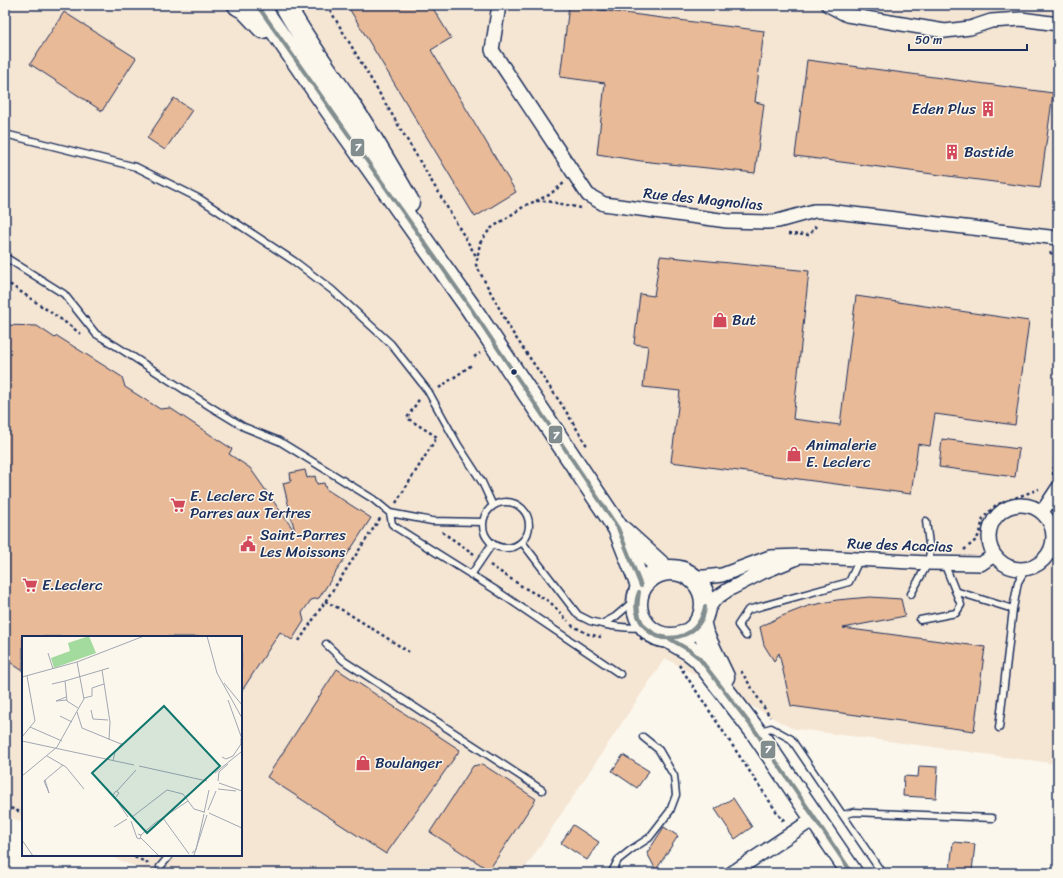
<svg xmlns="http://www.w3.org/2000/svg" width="1063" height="878" viewBox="0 0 1063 878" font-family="Sriracha,sans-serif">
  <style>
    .built { fill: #f5e5d3 }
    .building { fill: #e8ba98; stroke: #1b2f5e }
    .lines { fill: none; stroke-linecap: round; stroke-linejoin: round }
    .service-casing { stroke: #1b2f5e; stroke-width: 9 }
    .minor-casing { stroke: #1b2f5e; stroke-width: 16 }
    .primary-casing { stroke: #1b2f5e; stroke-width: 23 }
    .path { stroke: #1b2f5e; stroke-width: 2.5; stroke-dasharray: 3 3; stroke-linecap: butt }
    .service { stroke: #fbf7ec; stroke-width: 6 }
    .minor { stroke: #fbf7ec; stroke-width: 13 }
    .primary { stroke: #fbf7ec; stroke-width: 20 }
    .bus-1-casing { stroke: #fbf7ec; stroke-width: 7 }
    .bus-1 { stroke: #818d8f; stroke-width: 4 }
    .bus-dot { fill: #1b2f5e; stroke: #fbf7ec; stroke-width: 1.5 }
    .labels { text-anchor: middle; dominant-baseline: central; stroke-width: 3; stroke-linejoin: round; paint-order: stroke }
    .poi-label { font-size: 15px; fill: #1b2f5e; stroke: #fbf7ec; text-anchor: start }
    .street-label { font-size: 15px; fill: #1b2f5e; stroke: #fbf7ec }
    .inset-road { fill: none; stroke: #a1a7b3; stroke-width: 1 }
    .view { fill: #0f766e; fill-opacity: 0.15; stroke: #0f766e; stroke-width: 2 }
    .inset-edge { fill: none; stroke: #1b2f5e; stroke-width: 2 }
    .line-badge { stroke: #fbf7ec; stroke-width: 1.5 }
    .badge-label { font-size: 11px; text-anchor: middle; font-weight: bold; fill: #fff }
  </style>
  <rect width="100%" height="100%" fill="#fbf7ec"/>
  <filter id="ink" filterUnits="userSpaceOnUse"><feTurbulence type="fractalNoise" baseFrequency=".025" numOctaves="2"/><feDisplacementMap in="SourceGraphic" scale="8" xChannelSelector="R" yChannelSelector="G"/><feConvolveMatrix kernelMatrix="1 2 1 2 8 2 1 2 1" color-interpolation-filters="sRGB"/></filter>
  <g filter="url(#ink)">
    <!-- built -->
    <path class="built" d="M5,5H1058V764L791,728L665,658L522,873H152L106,855H241V637H23V823L5,815Z"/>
    <!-- building -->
    <path class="building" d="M347,5H431L451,38L431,50L516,192L475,217Z
      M569,6L764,31L755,102L764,104L755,173L641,161L597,154L605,83L560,77Z
      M64,12L136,58L102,111L30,64Z
      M807,60L1053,93L1040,188L795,156Z
      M174,98L192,110L165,150L147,138Z
      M660,256L809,271L793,419L840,425L856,296L1029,321L1015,425L935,414L930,446L918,444L911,494L671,462L680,391L643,387L648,346L634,344L640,294L654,296Z
      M5,325L37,326L55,338L57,336L122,377L125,387L160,409L170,408L232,449L229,454L250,468L295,532L283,483L291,481L290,473L305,470L307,478L315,476L317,484L324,483L326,489L371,518L319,598L311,600L302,613L304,621L292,640L280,632L241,692V637H23V671L5,659Z
      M942,439L1019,449L1015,477L939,467Z
      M870,597L901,599L905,616L843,628L985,647L974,731L791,706L779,653L774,661L764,645L760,627L782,616L808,606L837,600Z
      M337,669L460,750L386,854L267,777Z
      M623,755L649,771L637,788L612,771Z
      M482,764L536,799L489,870L430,832L473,766Z
      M919,766L938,767L936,798L903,796L904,776L918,777Z
      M733,798L752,827L735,839L715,809Z
      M573,825L599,842L587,860L561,843Z
      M664,827L678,836L656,870L647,853Z
      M953,842L975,844L972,871L950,869Z"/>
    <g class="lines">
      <!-- service casing -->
      <g class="service-casing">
        <path id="service" d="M5,134L136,167L200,199L294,261L332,290L391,344L428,391L458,445L482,482L493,506
          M5,257L64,294L96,334L116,346L211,407L244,427L279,441L310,460L373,499L390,513L432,521L483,522
          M483 525a23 23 0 1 1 46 0a23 23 0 1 1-46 0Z
          M390,513L392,524L397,528L494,589L620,674
          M522,542L578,615L590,621L602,624
          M1053,547L1058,549
          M471,575L492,544
          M955,591L1013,609L999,728
          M911,594L928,563L930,552L926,521
          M636,599L615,617L602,624C616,627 629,629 644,627
          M1013,609L1018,582L1025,570
          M920,620L956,613L961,605L944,563
          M746,636L738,625L748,610L849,582L859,560
          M326,644L344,661L542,790
          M760,731L771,728L791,739L882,873
          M843,815L854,812L992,818
          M160,867L170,855
          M613,873V870L618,860L632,849L649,838L670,811L676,795L674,776L659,750L643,737"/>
      </g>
      <!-- minor casing -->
      <g class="minor-casing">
        <path id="minor" d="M499,5L492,50L588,195L604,204L727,221L767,222L778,221L814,211H827L1058,238
          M828,5L847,15L945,31L970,28L991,21L1021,19L1058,24
          M989 537a32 32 0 1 1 64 0a32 32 0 1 1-64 0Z
          M1042,512L1058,488
          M692,577H705L722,575L770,557L802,556L928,563L981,564L994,555
          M703,616L715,599L728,590L763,572L795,559
          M732,873L815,818"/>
      </g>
      <!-- primary casing -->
      <g class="primary-casing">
        <path id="primary" d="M238,5L245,9L263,28
          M257,5L263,12L336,118L470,307L618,528L641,586
          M285,5C303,38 326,69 347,100C369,133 389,167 409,202
          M622,531L665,570
          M637 604a34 34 0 1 1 68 0a34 34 0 1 1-68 0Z
          M700,621L703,633L724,677
          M670,639L689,650L699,658L756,732L852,873"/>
      </g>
      <!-- path -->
      <path class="path" d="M327,5L476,256
        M973,12V5
        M536,201L549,195L564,183
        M581,208L547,201H536L526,205L490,229L480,243L476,265L512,332L562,405L586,444L587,447
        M788,234L809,235L816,226
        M1050,252L1058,261
        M5,281L62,320L81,334
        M474,357L480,353
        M439,388L473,364
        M1053,475L1058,438
        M396,503L437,437L407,418L420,398
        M442,532L474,554
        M964,550L976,540L980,533L983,518L996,505L1039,489
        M490,565L523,587L550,602L568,621
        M325,601L346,612L409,652
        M571,625L588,634L601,637
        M640,638L655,646
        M299,641L381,517
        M679,665L782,820L786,818
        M741,671L770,717
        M5,806L23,813
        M129,855L151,864"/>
      <!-- service -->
      <use href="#service" class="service"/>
      <!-- minor -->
      <use href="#minor" class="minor"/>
      <!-- primary -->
      <use href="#primary" class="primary"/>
      <!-- bus-1 casing -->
      <g class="bus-1-casing">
        <path id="bus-1" d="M257,5L470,307L618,528L641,586
          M639,592C637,605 636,615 644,626
          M639,592C634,604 636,616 644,626
          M644,626C656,637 668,641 684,635
          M644,626C654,639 668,641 684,635
          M684,635C696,630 702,620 705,607
          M684,635C696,630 704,620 705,607
          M670,639L689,650L699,658L756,732L852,873"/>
      </g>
      <!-- bus-1 -->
      <use href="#bus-1" class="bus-1"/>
    </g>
  </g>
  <!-- icons -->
  <defs>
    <g id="building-bare" transform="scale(1.2)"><path d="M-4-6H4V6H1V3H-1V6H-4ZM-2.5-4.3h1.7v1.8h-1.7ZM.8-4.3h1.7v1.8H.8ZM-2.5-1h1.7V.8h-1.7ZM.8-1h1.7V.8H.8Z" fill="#d1495b" stroke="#fbf7ec" stroke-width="2.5" paint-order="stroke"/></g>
    <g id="shop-bare" transform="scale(1.2)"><path d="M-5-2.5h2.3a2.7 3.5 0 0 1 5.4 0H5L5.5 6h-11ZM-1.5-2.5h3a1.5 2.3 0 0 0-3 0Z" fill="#d1495b" stroke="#fbf7ec" stroke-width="2.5" paint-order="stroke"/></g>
    <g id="supermarket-bare" transform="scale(1.2)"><path d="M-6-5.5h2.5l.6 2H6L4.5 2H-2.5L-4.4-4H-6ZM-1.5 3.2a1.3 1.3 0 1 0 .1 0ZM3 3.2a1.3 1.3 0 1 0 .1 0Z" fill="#d1495b" stroke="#fbf7ec" stroke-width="2.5" paint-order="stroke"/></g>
    <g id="civic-bare" transform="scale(1.2)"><path d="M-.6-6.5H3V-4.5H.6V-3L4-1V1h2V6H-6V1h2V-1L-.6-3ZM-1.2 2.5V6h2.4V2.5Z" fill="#d1495b" stroke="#fbf7ec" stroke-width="2.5" paint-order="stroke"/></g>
  </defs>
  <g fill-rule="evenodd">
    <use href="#building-bare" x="988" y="109"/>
    <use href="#building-bare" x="952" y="152"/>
    <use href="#shop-bare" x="720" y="320"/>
    <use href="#shop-bare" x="794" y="454"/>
    <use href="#supermarket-bare" x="178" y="505"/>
    <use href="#civic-bare" x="248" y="544"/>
    <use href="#supermarket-bare" x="30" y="585"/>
    <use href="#shop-bare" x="363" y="763"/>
  </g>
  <!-- markers -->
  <circle class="bus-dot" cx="514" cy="372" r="3.5"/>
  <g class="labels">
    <!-- poi labels -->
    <g class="poi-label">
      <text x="976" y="109" text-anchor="end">Eden Plus</text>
      <text x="964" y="152">Bastide</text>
      <text x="732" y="320">But</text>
      <text x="806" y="445">Animalerie<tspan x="806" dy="17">E. Leclerc</tspan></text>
      <text x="190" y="496">E. Leclerc St<tspan x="190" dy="17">Parres aux Tertres</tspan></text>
      <text x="260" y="535">Saint-Parres<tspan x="260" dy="17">Les Moissons</tspan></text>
      <text x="42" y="585">E.Leclerc</text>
      <text x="375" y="763">Boulanger</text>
    </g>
    <!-- street labels -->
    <g class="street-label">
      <text transform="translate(703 199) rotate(6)">Rue des Magnolias</text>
      <text transform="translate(900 545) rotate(2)">Rue des Acacias</text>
    </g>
  </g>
  <!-- overview -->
  <g transform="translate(22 636)">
    <rect width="220" height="220" fill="#fbf7ec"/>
    <path d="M67,0L74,17L32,32L29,22L48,15L46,7Z" fill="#a3da9e"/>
    <path class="inset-road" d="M185,0L195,37L220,82M26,17L31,33M80,34L88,86L87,104M0,41L55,26L122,0M202,47L220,69M30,48L43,45M44,61L34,65L45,64M62,62L70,60V52L82,48M206,64L220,103M56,72L45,65L43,45L87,32M69,74L71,83L86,84M55,76L60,92L99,108M38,80L50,86M8,91L40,105M0,101L13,85L5,40M0,105L112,129M25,120L44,131L62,153M200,121L204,123L211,120L219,108V102M91,125L93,116L100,107M117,130L185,145M193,137L219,116M0,140L35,111L59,68L62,63L55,26M23,144L27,157M196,145L197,136L206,128M197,147L220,155M196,153L214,155M95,155L114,134M27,157L22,145L41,129M94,161L97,157L94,155L91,159L106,181M186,174L194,155M182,177L187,154M187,177L220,192M110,181L145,154L161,158L172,173L182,176M141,182L167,218M109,185L115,202L118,203L119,199L116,198M92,191L105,183M119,199L133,187L166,165M119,202L137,220M0,204L11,220M170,217L174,214L182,178M172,219L185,179"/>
    <path class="view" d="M142,70L198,130L125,197L70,137Z"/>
    <rect width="220" height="220" class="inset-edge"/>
  </g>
  <g class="line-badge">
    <rect x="350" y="138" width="15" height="19" rx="4" fill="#818d8f"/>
    <rect x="548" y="425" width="15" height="19" rx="4" fill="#818d8f"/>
    <rect x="760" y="740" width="16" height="19" rx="4" fill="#818d8f"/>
  </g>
  <g class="badge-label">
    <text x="358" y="151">7</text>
    <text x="556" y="439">7</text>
    <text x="768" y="753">7</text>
  </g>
  <!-- margin -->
  <rect width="1063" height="878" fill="none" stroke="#fbf7ec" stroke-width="20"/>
  <rect x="10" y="10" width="1043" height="858" fill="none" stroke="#1b2f5e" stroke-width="1.5" filter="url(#ink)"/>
  <!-- scale -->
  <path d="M909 44v6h118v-6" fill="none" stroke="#1b2f5e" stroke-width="2"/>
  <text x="915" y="44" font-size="12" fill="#1b2f5e" stroke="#fbf7ec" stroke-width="3" paint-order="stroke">50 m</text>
</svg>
